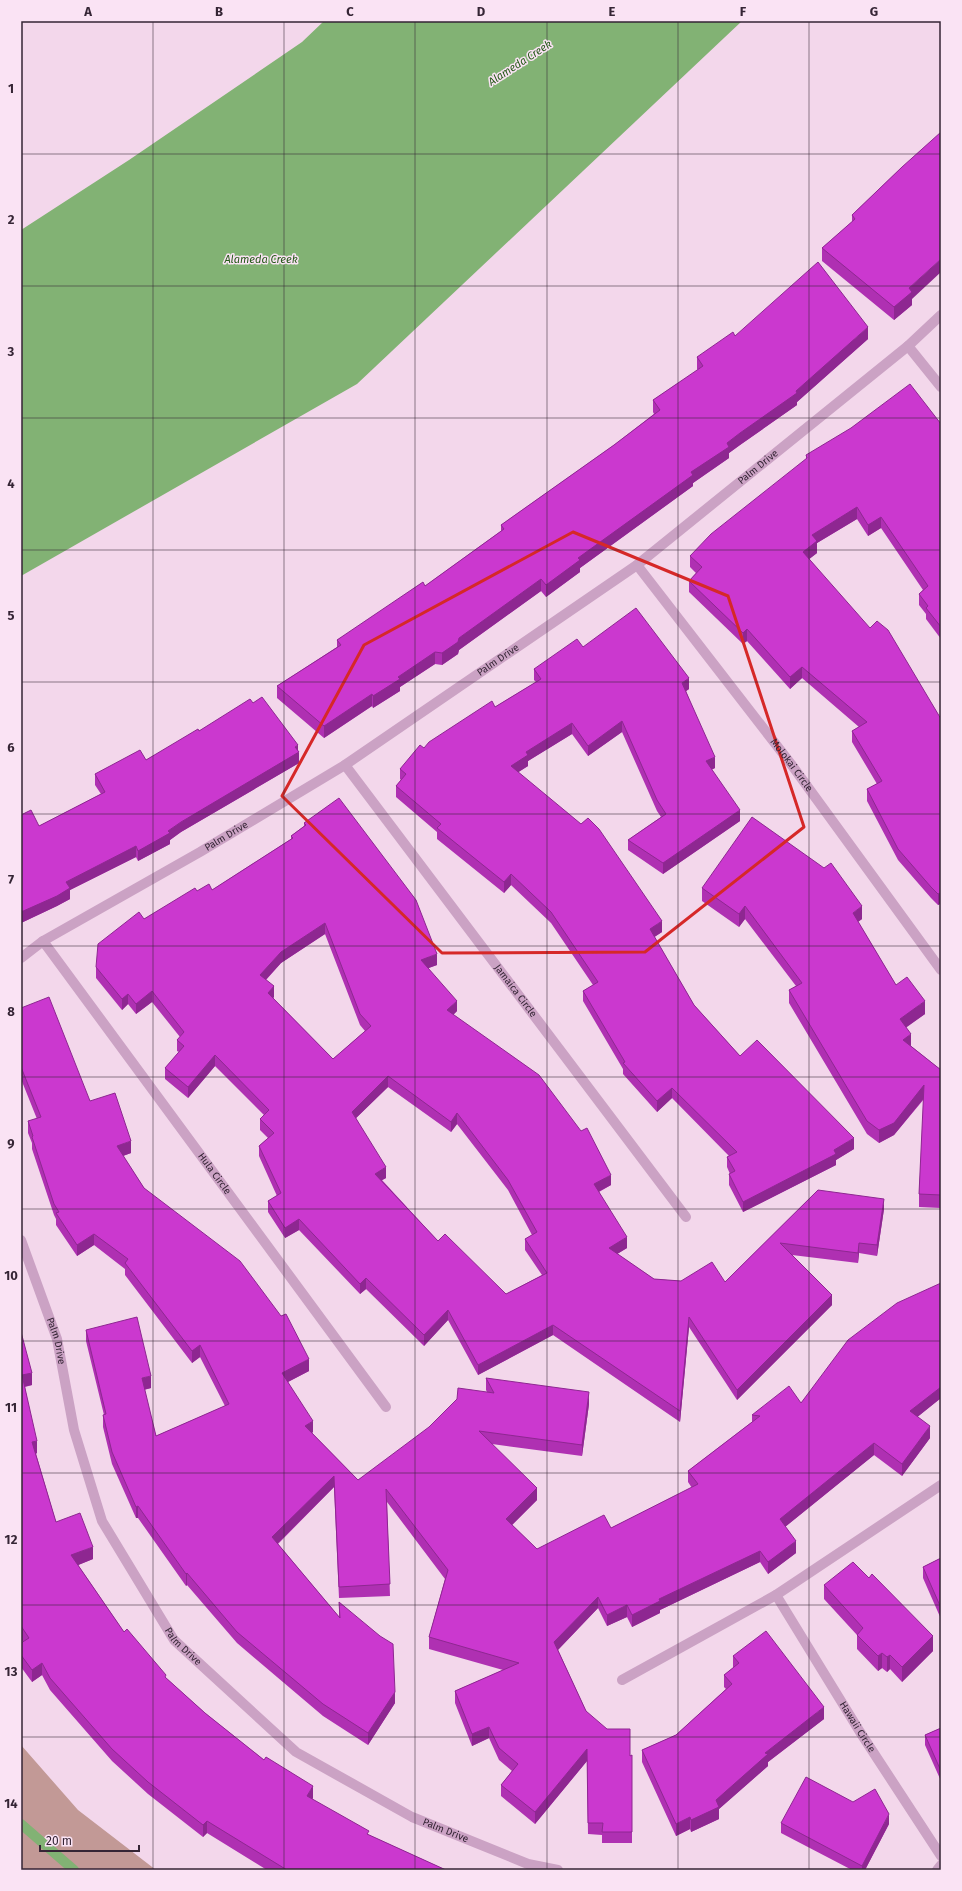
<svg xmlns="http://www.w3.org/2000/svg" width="962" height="1891" viewBox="0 0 962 1891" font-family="'Fira Sans',sans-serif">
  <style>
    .green { fill: #c29996 }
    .water { fill: #82b274 }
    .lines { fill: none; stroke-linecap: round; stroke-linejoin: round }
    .stream { stroke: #82b274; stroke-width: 10 }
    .minor { stroke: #cba2c4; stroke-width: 10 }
    .wall { fill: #af30b2; fill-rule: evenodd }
    .shaded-wall { fill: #8e2791 }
    .building { fill: #cb38cf; stroke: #8e2791; fill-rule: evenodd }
    .marked { fill: none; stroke: #d62828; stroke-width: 3; stroke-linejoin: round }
    .grid { fill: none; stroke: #352535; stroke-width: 1; stroke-opacity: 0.55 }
    .labels { text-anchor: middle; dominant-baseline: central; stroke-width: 3; stroke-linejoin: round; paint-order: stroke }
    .street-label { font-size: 10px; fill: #352535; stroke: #fae3f4 }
    .water-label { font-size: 11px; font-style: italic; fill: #255918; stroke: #fae3f4 }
    .neatline { fill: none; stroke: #352535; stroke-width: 1.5 }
    .grid-label { font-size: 13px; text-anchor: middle; font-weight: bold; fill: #352535 }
  </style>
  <rect width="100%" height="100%" fill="#f3d7eb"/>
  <!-- green -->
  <path class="green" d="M21,1745L78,1810L156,1870H21Z"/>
  <!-- water -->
  <path class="water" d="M324,21H742L357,384L21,576V230L129,160L302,42Z"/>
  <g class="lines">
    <!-- stream -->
    <path class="stream" d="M21,1824L74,1870"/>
    <!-- minor -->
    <g class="minor">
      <path d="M908,346L941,387"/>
      <path id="s1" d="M637,565L791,764L941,970"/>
      <path id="s2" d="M345,765L686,1217"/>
      <path id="s3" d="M43,941L386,1407"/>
      <path id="s4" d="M21,958L43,941L200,852L345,765L637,565L908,346L941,315"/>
      <path id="s5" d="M21,1240L57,1339L74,1430L102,1521L174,1640L296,1752L412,1817L528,1864L558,1870"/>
      <path id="s6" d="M776,1595L860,1732L941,1856"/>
      <path d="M622,1680L776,1595L941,1485"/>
      <path d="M937,1870L941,1865"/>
    </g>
  </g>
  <!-- wall -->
  <path class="wall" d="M902,167L912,305L894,320L822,261V248L852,222V215Z
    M735,336L868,339L797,402V405L740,445L729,453V458L693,483V486L580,568V572L546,597L541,591L459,650L458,654L442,665L435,664L400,687V691L373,708L372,706L324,738L277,698V686L337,647V640L425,586L501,531V525L614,445L654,414L653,412V400L698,370L697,369V357Z
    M941,424V639L926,619V614L919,605V594L923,590L881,528L868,536L857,519L817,543V553L809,559L941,719V905L940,904L938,905L931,898L898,860L867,801V789L877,784L852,742V731L859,727L802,678L790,689L747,641L743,644L689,592V581L696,573L690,567V556L806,459V455Z
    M583,647L689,689L686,691L715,768L711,770L740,821L663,874L628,850V840L661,817L657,811L622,732L588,756L572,734L528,761V766L518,772L662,932L654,937L694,1005L740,1056L854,1149L836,1160V1165L743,1212L729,1185V1174H730L727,1167V1157L729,1156L672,1098L657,1112L623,1074V1069L583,1001V991L593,985L551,923L511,885L504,893L437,839V832L396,797V786L401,780L400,779V769L424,748L495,707L536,682L534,680V669Z
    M253,703L298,751L299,763L181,832L170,840V844L138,861L136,857L70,890V899L57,906L21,923V815L39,826L101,794L95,785V774L146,760L199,731Z
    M304,823L437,965L428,968L457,1011L453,1015L611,1185L599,1192L627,1248L617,1254L654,1279L681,1281L725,1282L818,1190L884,1209L877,1256L859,1253L858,1263L792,1255L832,1305L737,1400L689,1327L680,1422L553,1335L478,1375L448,1320L424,1346L366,1289L360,1294L299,1230L285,1238L268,1212V1201L277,1196L259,1156V1146L268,1138L260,1130V1119L264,1115L215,1066L188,1098L165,1079V1068L179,1052L177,1051V1040L180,1037L152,1002L136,1014L128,1004L122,1010L96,978V967L144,919L197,891L212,890L291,839V836L304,826ZM325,934L360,1025L365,1031L333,1059L273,998L274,997L266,980L281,963ZM388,1087L451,1132L457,1124L508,1190L532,1235L525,1239V1250L542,1275L506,1294L438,1241L382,1180L386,1178L356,1118Z
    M702,888L862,919L858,922L896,985L925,1014L906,1027L911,1046L941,1070V1208L919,1207V1194L924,1099L894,1135L879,1143L867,1134L789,1003V990L796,986L745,919L739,927L702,901Z
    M21,1008L90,1101L131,1153L123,1156L144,1188L309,1371L288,1382L313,1432L312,1433L358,1480L487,1392L486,1390V1378L589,1404L582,1456L492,1444L537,1500L512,1525L537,1549L611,1528L692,1488L688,1482V1471L752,1422V1415L801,1403L941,1283V1398L917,1417L930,1438L902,1476L874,1455L785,1527L796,1553L768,1574L760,1562L660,1610V1613L632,1627L627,1617L607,1626L598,1608L558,1650L586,1711L630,1756L632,1755V1843H602V1835L588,1834L587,1761L535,1824L501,1796V1785L512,1771L499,1760L489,1738L472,1746L455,1703V1691L503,1670L429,1649V1637L445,1579L387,1502L390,1596L339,1598L334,1487L278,1544L339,1617V1602L395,1703L368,1745L323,1716L237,1643L187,1585L186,1586L138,1518H136L112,1464L103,1427V1415H104L86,1341V1330L151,1388L144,1390L156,1436L225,1406L200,1357L192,1363L125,1275V1269L94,1245L77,1256L56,1225V1219L54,1215L32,1149V1143L28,1133V1121L37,1119L21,1079Z
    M21,1332L32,1385L25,1387L37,1453L36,1454L56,1522L93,1559L78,1565L124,1632L166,1678L205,1713L264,1760L313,1798L312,1799L369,1835L446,1870H267L207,1833L203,1837L148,1794L112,1761L50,1690L42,1675L32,1682L21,1667V1643L23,1642L21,1639Z
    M941,1558V1619L923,1578V1567Z
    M824,1585L933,1651L902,1682L890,1669L887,1672L882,1668L878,1671L857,1649V1635L824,1599Z
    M733,1656L824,1719L768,1762V1766L719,1809V1819L691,1832L690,1829L676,1836L642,1762V1750L676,1735L726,1689L724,1687V1675L733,1668Z
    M941,1728V1781L925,1745V1735Z
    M781,1823L889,1824L865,1870H852L781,1833Z"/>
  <!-- shaded-wall -->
  <path class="shaded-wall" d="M941,259V272L912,299V305L894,320V307L909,288Z
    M868,327V339L797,402V405L740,445L729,453V458L693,483V486L580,568V572L546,597V585L578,558L691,472L727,443L796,391Z
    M857,507V519L817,543V553L803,564V552L812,535Z
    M881,517V528L868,536V525Z
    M541,579V591L459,650L458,654L442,665V653L459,638Z
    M747,629V641L743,644V633Z
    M435,652V664L400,687V691L373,708V696L398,677Z
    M802,667V678L790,689V677Z
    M689,678V689L682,694V683Z
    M372,694V706L324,738V726Z
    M622,721V732L588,756V746Z
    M572,723V734L528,761V766L511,777V766L526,752Z
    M298,745V753L299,752V763L181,832L170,840V844L138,861V851Z
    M715,757V768L706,772V761Z
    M740,810V821L663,874V863Z
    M136,846V857L70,890V899L57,906L21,923V912L66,882Z
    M511,874V885L504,893V882Z
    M940,893V904L938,905V894Z
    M745,906V919L739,927V914Z
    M862,906V919L853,925V913Z
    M662,921V932L650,940V929Z
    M325,923V934L281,963L260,986V975L281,952Z
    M437,954V965L421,971V960Z
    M274,986V997L268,1004V993Z
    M152,991V1002L136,1014V1004Z
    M128,994V1004L122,1010V999Z
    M457,1001V1011L447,1021V1010Z
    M925,1001V1014L900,1032V1019Z
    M911,1034V1047L903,1040Z
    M215,1055V1066L188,1098V1087Z
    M388,1076V1087L352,1122V1112Z
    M924,1085V1098L894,1135L879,1143V1130Z
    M672,1088V1098L657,1112V1101Z
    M457,1113V1124L451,1132V1122Z
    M854,1138V1149L836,1160V1165L743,1212V1202L834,1150Z
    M131,1141V1153L117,1158V1146Z
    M386,1167V1178L375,1184V1174Z
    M611,1175V1185L594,1194V1184Z
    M884,1199V1209L877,1256V1245Z
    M299,1219V1230L285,1238V1228Z
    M94,1234V1245L77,1256V1245Z
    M627,1237V1248L609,1259V1248Z
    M859,1243V1253L858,1263V1253Z
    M366,1278V1289L360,1294V1284Z
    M832,1295V1305L737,1400V1390Z
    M448,1310V1320L424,1346V1335Z
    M689,1317V1327L680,1422V1411Z
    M553,1325V1335L478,1375V1365Z
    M200,1345V1357L192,1363V1351Z
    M309,1359V1371L282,1385V1373Z
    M32,1373V1385L22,1387V1375Z
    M151,1376V1388L142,1390V1378Z
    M941,1387V1398L910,1423V1411Z
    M589,1392V1404L582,1456V1445Z
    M313,1421V1432L305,1438V1426Z
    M930,1426V1438L902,1476V1464Z
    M37,1441V1453L32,1454V1442Z
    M874,1443V1455L780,1531V1519Z
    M334,1476V1487L272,1549V1537Z
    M537,1488V1500L506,1531V1519Z
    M138,1506V1518H136V1507Z
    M796,1541V1553L768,1574V1562Z
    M93,1547V1559L71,1568V1555Z
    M760,1551V1562L660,1610V1613L632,1627V1615L659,1599Z
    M187,1573V1585L186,1586V1574Z
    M598,1597V1608L554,1654V1642Z
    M627,1605V1617L607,1626V1615Z
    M933,1636V1651L902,1682V1667Z
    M882,1653V1668L878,1671V1656Z
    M890,1655V1669L887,1672V1657Z
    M42,1663V1675L32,1682V1670Z
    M395,1692V1703L368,1745V1733Z
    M824,1707V1719L768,1762V1766L719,1809V1819L691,1832V1820L716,1800L765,1753Z
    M489,1727V1738L472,1746V1734Z
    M587,1749V1761L535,1824V1812Z
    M313,1786V1798L307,1808V1796Z
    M889,1814V1824L865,1870H862V1866Z
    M690,1817V1829L676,1836V1824Z
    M207,1821V1833L203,1837V1825Z"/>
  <!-- building -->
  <path class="building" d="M941,132V259L909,288L912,292L894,307L822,248L855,219L852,215L902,167Z
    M818,262L868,327L796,391L797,393L740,433L727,443L729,447L691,472L693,475L578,558L580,560L546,585L541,579L459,638L458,642L442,653L435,652L398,677L400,679L373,696L372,694L324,726L277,686L341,645L337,640L423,582L425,586L504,529L501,525L614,445L660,410L653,400L703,366L697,357L733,332L735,336Z
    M910,384L941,424V627L926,608L928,606L919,594L928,586L881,517L868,525L857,507L812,535L817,541L803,552L870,628L877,621L888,630L941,719V894L940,893L938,894L931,887L898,849L867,789L882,781L852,731L867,722L802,667L790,677L747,629L743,633L689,581L702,567L690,556L711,534L807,458L806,455L851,428Z
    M636,608L689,678L682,683L715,757L706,761L740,810L663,863L628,840L666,814L657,800L622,721L588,746L572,723L526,752L528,755L511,766L581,824L588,818L599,829L662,921L650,929L694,1005L740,1056L757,1040L854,1138L834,1150L836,1154L743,1202L729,1174L735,1171L727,1157L737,1152L672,1088L657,1101L623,1063L625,1062L583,991L598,982L551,912L511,874L504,882L437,828L441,824L396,786L406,774L400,769L420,745L424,748L429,742L492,701L495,707L541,679L534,669L577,639L583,647Z
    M262,697L298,745L295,747L299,752L181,822L168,831L170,833L138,851L136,846L66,882L70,888L57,896L21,912V815L31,810L39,826L105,792L95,774L140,750L146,760L198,729L199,731L250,699L253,703Z
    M339,798L416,900L437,954L421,960L457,1001L447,1010L539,1075L581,1131L587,1128L611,1175L594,1184L627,1237L609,1248L654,1279L681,1281L712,1262L725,1282L818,1190L884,1199L877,1245L859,1243L858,1253L780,1243L832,1295L737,1390L689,1317L680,1411L553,1325L478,1365L448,1310L424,1335L366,1278L360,1284L299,1219L285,1228L268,1201L281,1193L259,1146L274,1133L260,1119L269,1110L215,1055L188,1087L165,1068L184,1046L177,1040L184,1032L152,991L136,1004L128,994L122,999L96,967L98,944L139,912L144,919L195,888L197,891L209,884L212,890L293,838L291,836L306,825L304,823ZM325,923L360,1014L371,1026L333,1059L268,993L274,986L260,975L281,952ZM388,1076L451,1122L457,1113L508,1180L537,1232L525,1239L547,1273L506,1294L445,1234L438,1241L375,1174L386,1167L352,1112Z
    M752,817L824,868L831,863L862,906L853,913L896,985L907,977L925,1001L900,1019L911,1034L903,1040L941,1070V1195L919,1194L924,1085L894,1123L879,1130L867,1121L789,990L802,983L745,906L739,914L702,888Z
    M49,997L90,1101L115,1093L131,1141L117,1146L144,1188L240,1261L281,1316L286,1314L309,1359L282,1373L313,1421L305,1426L358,1480L429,1427L457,1399L458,1388L494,1393L486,1378L589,1392L582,1445L479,1431L537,1488L506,1519L537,1549L604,1515L611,1528L698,1484L688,1471L760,1416L752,1415L789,1386L801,1403L848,1340L897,1303L941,1283V1387L910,1411L930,1426L902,1464L874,1443L780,1519L796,1541L768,1562L760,1551L659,1599L660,1601L632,1615L627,1605L607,1615L598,1597L554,1642L586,1711L607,1729H630V1756L632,1755V1832H602L603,1823H588L587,1749L535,1812L501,1785L518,1764L499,1748L489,1727L472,1734L455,1691L519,1663L429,1637L448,1570L386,1489L390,1584L339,1587L334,1476L272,1537L340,1618L339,1602L380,1636L393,1644L395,1692L368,1733L323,1704L237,1632L187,1573L186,1574L138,1506L136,1507L112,1452L103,1415L106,1414L86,1330L137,1317L151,1376L142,1378L156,1436L229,1404L200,1345L192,1351L125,1263L128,1259L94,1234L77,1245L56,1213L59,1212L54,1204L32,1137L33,1136L28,1121L41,1117L21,1067V1008Z
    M21,1332L32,1373L22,1375L37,1441L32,1442L56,1522L80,1513L93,1547L71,1555L124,1632L127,1629L166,1675L165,1677L205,1713L264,1760L266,1757L313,1786L307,1796L369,1831L367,1834L446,1870H287L207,1821L203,1825L148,1782L112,1749L50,1678L42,1663L32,1670L21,1655V1643L29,1638L21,1626Z
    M941,1558V1608L923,1567Z
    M853,1562L869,1578L872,1574L933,1636L902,1667L890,1655L887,1657L882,1653L878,1656L857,1635L863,1628L824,1585Z
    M766,1631L824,1707L765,1753L768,1754L716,1800L719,1807L691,1820L690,1817L676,1824L642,1750L676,1735L732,1684L724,1675L739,1663L733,1656Z
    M941,1728V1771L925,1735Z
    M806,1777L853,1802L875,1789L889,1814L862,1866L781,1823Z"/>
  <!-- marked area -->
  <path class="marked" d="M573,532L728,596L804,827L645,952L442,953L282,796L364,645Z"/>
  <!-- grid -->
  <path class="grid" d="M153,21V1870M284,21V1870M415,21V1870M547,21V1870M678,21V1870M809,21V1870M21,154H941M21,286H941M21,418H941M21,550H941M21,682H941M21,814H941M21,946H941M21,1077H941M21,1209H941M21,1341H941M21,1473H941M21,1605H941M21,1737H941"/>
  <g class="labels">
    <!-- street labels -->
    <g class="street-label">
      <text stroke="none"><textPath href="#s4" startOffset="887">Palm Drive</textPath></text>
      <text stroke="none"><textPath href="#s4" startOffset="563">Palm Drive</textPath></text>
      <text stroke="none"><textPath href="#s1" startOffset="253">Molokai Circle</textPath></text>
      <text stroke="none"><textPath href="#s4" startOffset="239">Palm Drive</textPath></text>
      <text stroke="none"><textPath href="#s2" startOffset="283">Jamaica Circle</textPath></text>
      <text stroke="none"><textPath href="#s3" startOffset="289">Hula Circle</textPath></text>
      <text stroke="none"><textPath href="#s5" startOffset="107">Palm Drive</textPath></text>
      <text stroke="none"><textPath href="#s5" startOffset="443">Palm Drive</textPath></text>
      <text stroke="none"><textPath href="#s6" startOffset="155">Hawaii Circle</textPath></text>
      <text stroke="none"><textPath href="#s5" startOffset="767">Palm Drive</textPath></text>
    </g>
    <!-- water labels -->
    <g class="water-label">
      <text transform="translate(520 63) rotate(-33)">Alameda Creek</text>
      <text x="261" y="259">Alameda Creek</text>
    </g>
  </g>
  <!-- border -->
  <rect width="962" height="1891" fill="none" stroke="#fae3f4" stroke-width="44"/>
  <!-- scale -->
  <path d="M40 1845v6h99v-6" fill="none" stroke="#352535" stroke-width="2"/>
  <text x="46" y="1845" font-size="12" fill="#352535" stroke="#fae3f4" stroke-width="3" paint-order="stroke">20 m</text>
  <rect x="22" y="22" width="918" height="1847" class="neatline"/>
  <g class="grid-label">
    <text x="88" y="16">A</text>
    <text x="219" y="16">B</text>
    <text x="350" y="16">C</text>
    <text x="481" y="16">D</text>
    <text x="612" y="16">E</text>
    <text x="743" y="16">F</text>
    <text x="874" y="16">G</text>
    <text x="11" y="93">1</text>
    <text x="11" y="224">2</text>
    <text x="11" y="356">3</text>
    <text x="11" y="488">4</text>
    <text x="11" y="620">5</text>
    <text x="11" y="752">6</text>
    <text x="11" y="884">7</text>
    <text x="11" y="1016">8</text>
    <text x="11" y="1148">9</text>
    <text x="11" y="1280">10</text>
    <text x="11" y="1412">11</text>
    <text x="11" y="1544">12</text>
    <text x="11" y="1676">13</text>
    <text x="11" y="1808">14</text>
  </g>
</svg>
